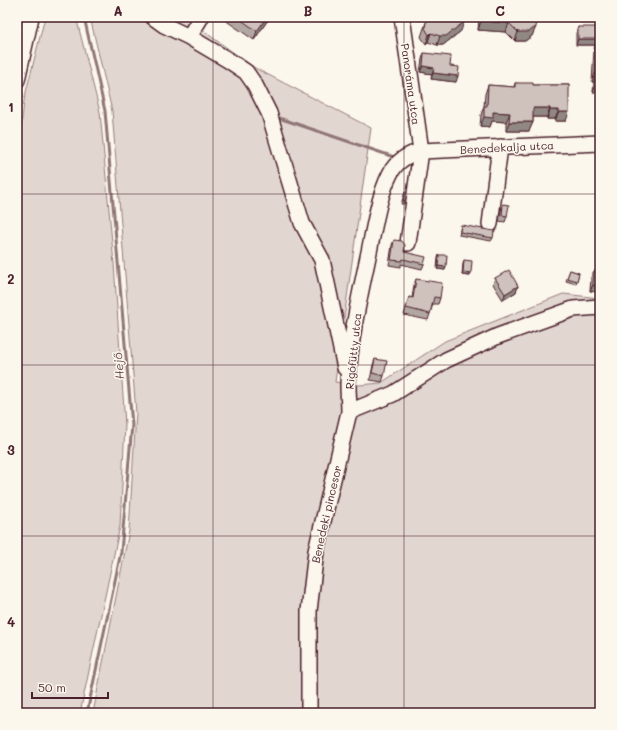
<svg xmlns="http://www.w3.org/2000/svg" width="617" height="730" viewBox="0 0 617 730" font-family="Mali,sans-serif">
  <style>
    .built { fill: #eee7de }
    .green { fill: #e2d7d0; stroke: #967b7e }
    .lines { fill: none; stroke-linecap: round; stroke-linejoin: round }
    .stream { stroke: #907477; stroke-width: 3 }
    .minor-casing { stroke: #4a1f2b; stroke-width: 18 }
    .minor { stroke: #fbf7ec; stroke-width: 15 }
    .wall { fill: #b2a7a2; stroke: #4a1f2b }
    .shaded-wall { fill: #918884; stroke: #4a1f2b }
    .building { fill: #cfc2bc; stroke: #4a1f2b }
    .grid { fill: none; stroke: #4a1f2b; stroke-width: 1; stroke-opacity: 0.55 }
    .labels { text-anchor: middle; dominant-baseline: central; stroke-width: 3; stroke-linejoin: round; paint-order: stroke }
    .street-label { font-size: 11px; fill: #4a1f2b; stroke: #fbf7ec }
    .water-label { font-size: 12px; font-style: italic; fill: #6d4a51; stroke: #fbf7ec }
    .neatline { fill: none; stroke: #4a1f2b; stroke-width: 1.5 }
    .grid-label { font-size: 13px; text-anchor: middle; font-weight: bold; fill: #4a1f2b }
  </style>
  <rect width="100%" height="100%" fill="#fbf7ec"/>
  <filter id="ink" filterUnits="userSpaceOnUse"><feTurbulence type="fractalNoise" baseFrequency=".025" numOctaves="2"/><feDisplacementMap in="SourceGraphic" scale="8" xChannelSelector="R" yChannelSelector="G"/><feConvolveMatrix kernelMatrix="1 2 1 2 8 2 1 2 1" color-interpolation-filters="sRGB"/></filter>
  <g filter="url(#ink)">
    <!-- built -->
    <path class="built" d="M17,17H32L17,82Z"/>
    <!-- green -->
    <path class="green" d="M45,17H76L100,112L114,264L125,425L120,526L80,713H17V168L24,100Z
      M90,17H192L202,30L255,68L371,128L335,382L360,385L381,383L445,341L563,294L600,298V713H93L129,531L136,413L112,111Z"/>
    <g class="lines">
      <!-- stream -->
      <path class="stream" d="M84,17L105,111L132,425L121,552L87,713
        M279,118L394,157"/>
      <!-- minor casing -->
      <g class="minor-casing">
        <path id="minor" d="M153,17L164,25L189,37L228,60L246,72L255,85L269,113L302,223L322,260L345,368
          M402,17L421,151L408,243
          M189,37L201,17
          M17,80L31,17
          M600,143L421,151C408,154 396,162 390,174C379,196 375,223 370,247C361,292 349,338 348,385C348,394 349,403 349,412L393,394L446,360L498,336L573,309L600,307
          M490,224L500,147
          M309,713V611L316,551L349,412"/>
      </g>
      <!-- minor -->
      <use href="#minor" class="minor"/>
    </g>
    <!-- wall -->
    <path class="wall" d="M226,17H270L254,40L225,20Z
      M479,17H538L532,36L525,41H515L506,32L478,30Z
      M426,22L461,31L443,45H437L428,42L426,44L421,37Z
      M578,27L597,39L595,45H576V33Z
      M597,40L600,92H593L594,82H592L594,49Z
      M424,53L450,66L456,82L431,79L432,74L420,72L422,59Z
      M515,83L533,85H569L566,121H555V119H547V117H533V122L529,131H506V122L492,121L490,127L480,126L481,115L484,106L485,94L488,85L514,87Z
      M405,192V201L404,204H401Z
      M503,204L507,216L505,222L499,221L501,210Z
      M461,225L493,238L491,241L459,235Z
      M394,240L404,252L424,264L422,269L401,264V267L389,265L392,245Z
      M439,255L446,267L445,270L437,269L438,258Z
      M464,260L470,276L462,275L463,263Z
      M570,270L579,273L576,284L566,281Z
      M594,271L600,272L590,291L591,277Z
      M495,278L518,286L516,292L503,300L493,284Z
      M416,279L440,298L438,304H433L428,320L404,315L409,297L412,298L414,285Z
      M375,359L384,376L382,382L370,380L373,365Z"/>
    <!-- shaded-wall -->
    <path class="shaded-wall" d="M267,17H270L254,40L257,31Z
      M481,21L509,23L506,32L478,30Z
      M464,22L461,31L443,45H437L440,36Z
      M536,27L532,36L525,41H515L518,32Z
      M431,33L428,42L426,44L429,35Z
      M578,39H597L595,45H576Z
      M423,66L434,68L432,74L420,72Z
      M433,73L458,76L456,82L431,79Z
      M595,73H597L594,82H592Z
      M597,83H600V92H593Z
      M533,108H550L547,117H529Z
      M550,110H559L555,119H547Z
      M493,112L510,113L506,122L492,121L490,127L480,126L484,117Z
      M559,112H569L566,121H555Z
      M509,122H533L529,131H506Z
      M438,266L446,267L445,270L437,269Z
      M463,272L471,273L470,276L462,275Z
      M593,285L600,286V293L590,291Z
      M518,286L516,292L503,300L505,294Z"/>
    <!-- building -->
    <path class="building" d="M237,17H267L257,31Z
      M434,17H460L464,22L446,36H440L431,33L429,35L425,28L426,22Z
      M481,17H538L536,27L528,32H518L509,23L481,21Z
      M578,27H597V39H578Z
      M597,40H600V83H597V73H595Z
      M424,53L451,56L450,66L459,67L458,76L433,73L434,68L423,66Z
      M515,83H533V85H569V112H559V110H550V108H533V122H509L510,113L493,112V118L484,117V106H487L488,85L515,87Z
      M405,192H407L405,201H403Z
      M503,204L509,205L507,216L502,215Z
      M461,225L494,231L493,238L460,232Z
      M394,240L402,241L405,245L404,252L426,257L424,264L403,259L402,261L391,260Z
      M439,255H447L446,267L438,266Z
      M464,260L472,261L471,273L463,272Z
      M509,270L518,286L505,294L495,278Z
      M570,270L579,273L577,281L567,278Z
      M594,271L600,272V286L593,285Z
      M416,279L442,283L440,298L434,297L430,314L406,308L409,297L413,298Z
      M375,359L387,361L384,376L372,373Z"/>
  </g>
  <!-- grid -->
  <path class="grid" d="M213,17V713M404,17V713M17,194H600M17,365H600M17,536H600"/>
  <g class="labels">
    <!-- street labels -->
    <g class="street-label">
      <text transform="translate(411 84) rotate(82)">Panoráma utca</text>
      <text transform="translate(507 147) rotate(-3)">Benedekalja utca</text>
      <text transform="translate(353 351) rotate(-84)">Rigófütty utca</text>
      <text transform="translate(326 514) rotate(-77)">Benedeki pincesor</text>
    </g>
    <!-- water labels -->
    <g class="water-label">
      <text transform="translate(118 366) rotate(-95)">Hejő</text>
    </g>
  </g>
  <!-- margin -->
  <rect width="617" height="730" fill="none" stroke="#fbf7ec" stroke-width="44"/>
  <!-- scale -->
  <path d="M32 692v6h76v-6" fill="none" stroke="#4a1f2b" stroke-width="2"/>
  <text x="38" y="692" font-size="12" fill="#4a1f2b" stroke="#fbf7ec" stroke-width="3" paint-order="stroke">50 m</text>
  <rect x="22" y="22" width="573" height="686" class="neatline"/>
  <g class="grid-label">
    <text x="118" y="16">A</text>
    <text x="308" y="16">B</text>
    <text x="500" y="16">C</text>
    <text x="11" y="112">1</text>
    <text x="11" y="284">2</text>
    <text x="11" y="455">3</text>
    <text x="11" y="627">4</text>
  </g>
</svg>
